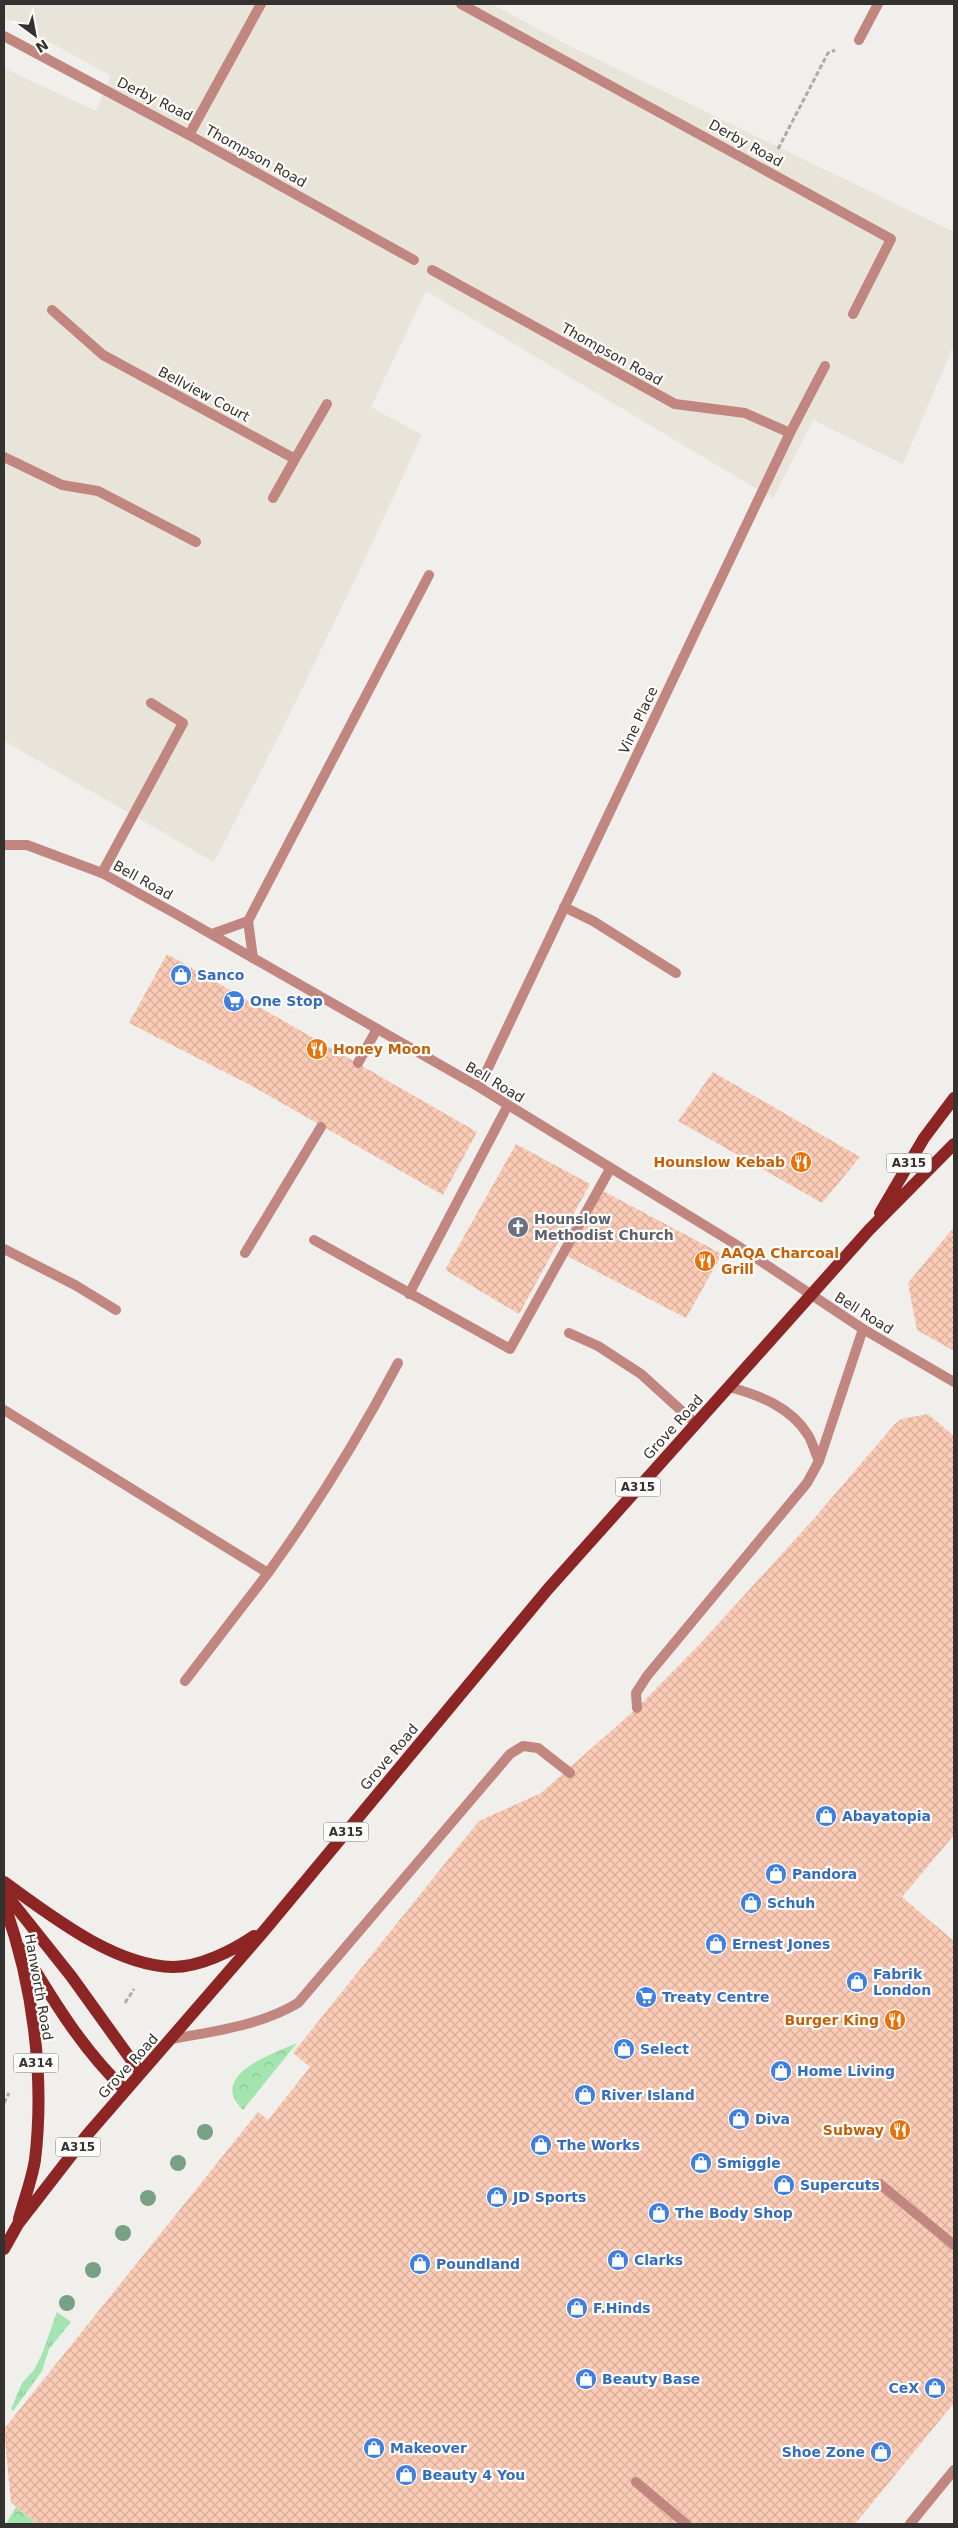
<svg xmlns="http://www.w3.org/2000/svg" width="958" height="2528" viewBox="0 0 958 2528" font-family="'DejaVu Sans',sans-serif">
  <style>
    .built { fill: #e8e4da }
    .grass { fill: url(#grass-tufts) }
    .forest { fill: url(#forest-crowns) }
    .building { fill: url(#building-cross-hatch) }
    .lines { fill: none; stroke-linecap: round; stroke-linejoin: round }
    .path { stroke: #aeacaa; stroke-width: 3; stroke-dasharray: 5 2.5; stroke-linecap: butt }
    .service { stroke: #c18680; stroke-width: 10 }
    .pedestrian { stroke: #c18680; stroke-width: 10 }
    .minor { stroke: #c18680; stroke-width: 10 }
    .primary { stroke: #8c2524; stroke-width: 12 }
    .tree { fill: #78a084 }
    .labels { text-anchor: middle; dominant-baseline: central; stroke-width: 4.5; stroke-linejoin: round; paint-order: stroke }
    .shield { fill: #fefdf9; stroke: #706f6d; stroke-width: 1 }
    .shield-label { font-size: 12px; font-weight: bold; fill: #333231 }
    .street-label { font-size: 14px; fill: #333231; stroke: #fefdf9 }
    .shop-label { font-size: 14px; font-weight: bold; fill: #366cbe; stroke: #fefdf9; text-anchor: start }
    .food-label { font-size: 14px; font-weight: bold; fill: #c56008; stroke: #fefdf9; text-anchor: end }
    .worship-label { font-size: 14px; font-weight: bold; fill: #5b616d; stroke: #fefdf9; text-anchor: start }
  </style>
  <defs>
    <pattern id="grass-tufts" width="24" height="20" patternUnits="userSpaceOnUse" patternTransform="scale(1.25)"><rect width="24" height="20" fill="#a2e5af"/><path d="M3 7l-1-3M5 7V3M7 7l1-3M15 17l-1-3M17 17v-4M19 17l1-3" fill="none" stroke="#8cc597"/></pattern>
    <pattern id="forest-crowns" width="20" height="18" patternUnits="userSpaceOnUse" patternTransform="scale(1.25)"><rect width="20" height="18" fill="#a2e5af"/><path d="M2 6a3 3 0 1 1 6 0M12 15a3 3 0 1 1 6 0" fill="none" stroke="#8cc597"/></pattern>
    <pattern id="building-cross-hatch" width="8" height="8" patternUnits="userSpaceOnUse" patternTransform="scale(1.25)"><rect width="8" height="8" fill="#fbcbb5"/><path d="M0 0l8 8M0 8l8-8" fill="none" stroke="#d8af9c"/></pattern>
  </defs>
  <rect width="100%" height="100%" fill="#f1efec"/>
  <!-- built -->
  <path class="built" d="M4,4H492L566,44L954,232V345L903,464L813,420L773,499L426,291L371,407L422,435L363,563L280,734L214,862L4,741V68L96,111L111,76L4,17Z"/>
  <!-- grass -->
  <path class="grass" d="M57,2312L71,2322L49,2349L42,2371L13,2411L11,2409L22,2383L34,2370L42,2354Z"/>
  <!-- forest -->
  <path class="forest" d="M297,2043L243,2110C206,2075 275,2053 297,2043Z
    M16,2507L37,2524H6Z"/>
  <!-- building -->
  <path class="building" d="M167,954L477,1132L443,1195L250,1085L129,1023Z
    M713,1072L860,1157L822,1203L678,1121Z
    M516,1144L590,1184L519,1314L445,1270Z
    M603,1191L722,1254L686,1318L567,1256Z
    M954,1227V1351L917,1330L908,1283Z
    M928,1414L954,1436V1835L902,1897L954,1941V2403L855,2524H37L11,2502L4,2429L258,2112L268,2120L310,2067L293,2053L479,1821L541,1793L637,1708L697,1647L811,1522L894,1425L901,1419Z"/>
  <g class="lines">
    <!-- path -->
    <path class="path" d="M778,149L828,53L835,50
      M125,2003L134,1989
      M4,2103L9,2093"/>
    <!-- service -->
    <path class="service" d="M461,4L891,239L853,314
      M4,36L189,135L261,4
      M189,135L414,260
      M52,310L103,355L295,459L327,404
      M4,457L62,485L98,491L196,542
      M273,498L295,459
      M102,873L183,723L151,703
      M564,907L593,921L676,973
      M212,934L248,921
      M253,958L248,921L429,575
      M358,1063L377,1029
      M314,1240L510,1349L610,1169
      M4,1249L75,1285L116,1310
      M245,1253L321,1127
      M409,1294L508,1105
      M569,1333L598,1346L641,1374L696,1424
      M729,1387C759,1395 791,1407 808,1435C813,1443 815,1453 819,1461
      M637,1708L636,1693L647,1676L807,1483L819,1461L863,1329
      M172,2039C215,2031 259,2026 298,2003L510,1754L523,1746L538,1748L570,1773"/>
    <!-- pedestrian -->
    <path class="pedestrian" d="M880,2184L954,2245
      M636,2482L686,2524
      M910,2524L954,2470"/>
    <!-- minor -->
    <path class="minor" d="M859,40L878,4
      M432,270L675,404L745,413L790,433
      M4,845H27L102,873L176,914L479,1087L735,1244L863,1329L954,1382
      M479,1087L790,433L825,366
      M4,1410L268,1573L185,1681
      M268,1573C318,1504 358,1439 398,1363"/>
    <!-- primary -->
    <path class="primary" d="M880,1213L924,1138L954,1098
      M4,1882C50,1915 114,1966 173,1967C200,1967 232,1951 254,1936
      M4,1892L71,1976L140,2072
      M4,1904C33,1983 45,2076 35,2160C32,2179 24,2200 19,2219
      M22,1949C53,2000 82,2049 125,2090
      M4,2249L18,2224L87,2135L264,1931L548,1589L869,1230L954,1144"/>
  </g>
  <!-- trees -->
  <g class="tree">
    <circle cx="205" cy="2132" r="8"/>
    <circle cx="178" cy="2163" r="8"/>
    <circle cx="148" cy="2198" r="8"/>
    <circle cx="123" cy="2233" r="8"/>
    <circle cx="93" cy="2270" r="8"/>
    <circle cx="67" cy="2303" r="8"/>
  </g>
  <!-- icons -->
  <defs>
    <g id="shop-disc" transform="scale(1.125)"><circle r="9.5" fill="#3f7fe0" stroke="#fefdf9"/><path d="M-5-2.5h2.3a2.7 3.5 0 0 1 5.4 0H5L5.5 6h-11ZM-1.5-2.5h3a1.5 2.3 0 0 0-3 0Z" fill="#fff"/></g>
    <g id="supermarket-disc" transform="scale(1.125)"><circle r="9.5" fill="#3f7fe0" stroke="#fefdf9"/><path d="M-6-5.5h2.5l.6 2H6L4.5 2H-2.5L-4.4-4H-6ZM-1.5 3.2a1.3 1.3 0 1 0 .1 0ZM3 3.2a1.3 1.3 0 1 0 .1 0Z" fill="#fff"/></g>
    <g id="restaurant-disc" transform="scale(1.125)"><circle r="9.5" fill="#e8710a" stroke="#fefdf9"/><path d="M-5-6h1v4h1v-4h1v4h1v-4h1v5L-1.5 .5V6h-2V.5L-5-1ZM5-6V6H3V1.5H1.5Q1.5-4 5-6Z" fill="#fff"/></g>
    <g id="church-disc" transform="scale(1.125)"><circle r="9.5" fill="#6b7280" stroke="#fefdf9"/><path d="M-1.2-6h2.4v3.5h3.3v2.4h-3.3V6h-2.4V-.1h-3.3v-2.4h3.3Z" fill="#fff"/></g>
  </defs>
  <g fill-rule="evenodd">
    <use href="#shop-disc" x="181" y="975"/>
    <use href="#supermarket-disc" x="234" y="1001"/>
    <use href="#restaurant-disc" x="317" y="1049"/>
    <use href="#restaurant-disc" x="801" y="1162"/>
    <use href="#church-disc" x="518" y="1227"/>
    <use href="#restaurant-disc" x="705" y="1261"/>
    <use href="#shop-disc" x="826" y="1816"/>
    <use href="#shop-disc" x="776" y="1874"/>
    <use href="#shop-disc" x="751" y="1903"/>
    <use href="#shop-disc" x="716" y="1944"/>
    <use href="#shop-disc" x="857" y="1982"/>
    <use href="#supermarket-disc" x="646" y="1997"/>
    <use href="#restaurant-disc" x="895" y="2020"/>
    <use href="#shop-disc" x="624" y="2049"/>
    <use href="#shop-disc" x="781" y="2071"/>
    <use href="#shop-disc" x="585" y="2095"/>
    <use href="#shop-disc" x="739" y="2119"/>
    <use href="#restaurant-disc" x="900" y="2130"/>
    <use href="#shop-disc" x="541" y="2145"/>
    <use href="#shop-disc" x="701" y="2163"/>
    <use href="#shop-disc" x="784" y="2185"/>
    <use href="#shop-disc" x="497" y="2197"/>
    <use href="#shop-disc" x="659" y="2213"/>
    <use href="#shop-disc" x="618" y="2260"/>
    <use href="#shop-disc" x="420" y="2264"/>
    <use href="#shop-disc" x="577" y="2308"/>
    <use href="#shop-disc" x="586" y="2379"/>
    <use href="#shop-disc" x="935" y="2388"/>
    <use href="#shop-disc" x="374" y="2448"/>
    <use href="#shop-disc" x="881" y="2452"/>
    <use href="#shop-disc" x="406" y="2475"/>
  </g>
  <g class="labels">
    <!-- shield labels -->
    <g class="shield">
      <rect x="886.5" y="1153.5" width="45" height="19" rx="4"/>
      <rect x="615.5" y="1477.5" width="45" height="19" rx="4"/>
      <rect x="323.5" y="1822.5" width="45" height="19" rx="4"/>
      <rect x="13.5" y="2053.5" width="45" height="19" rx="4"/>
      <rect x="55.5" y="2137.5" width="45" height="19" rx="4"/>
    </g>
    <g class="shield-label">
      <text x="909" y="1163">A315</text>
      <text x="638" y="1487">A315</text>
      <text x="346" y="1832">A315</text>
      <text x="36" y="2063">A314</text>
      <text x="78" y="2147">A315</text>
    </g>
    <!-- street labels -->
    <g class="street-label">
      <text transform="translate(155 99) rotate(26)">Derby Road</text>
      <text transform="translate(746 143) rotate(29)">Derby Road</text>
      <text transform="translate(256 156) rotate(29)">Thompson Road</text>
      <text transform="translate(612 354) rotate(29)">Thompson Road</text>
      <text transform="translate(204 394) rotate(28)">Bellview Court</text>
      <text transform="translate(638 720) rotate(-65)">Vine Place</text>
      <text transform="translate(143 880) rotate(29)">Bell Road</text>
      <text transform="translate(495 1082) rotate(31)">Bell Road</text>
      <text transform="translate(864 1313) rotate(32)">Bell Road</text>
      <text transform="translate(673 1427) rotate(-48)">Grove Road</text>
      <text transform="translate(389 1757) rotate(-50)">Grove Road</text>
      <text transform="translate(39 1987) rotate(80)">Hanworth Road</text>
      <text transform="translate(128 2066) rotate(-48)">Grove Road</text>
    </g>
    <!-- shop labels -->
    <g class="shop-label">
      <text x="197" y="975">Sanco</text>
      <text x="250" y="1001">One Stop</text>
      <text x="842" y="1816">Abayatopia</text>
      <text x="792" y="1874">Pandora</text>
      <text x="767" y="1903">Schuh</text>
      <text x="732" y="1944">Ernest Jones</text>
      <text x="873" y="1974">Fabrik<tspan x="873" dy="16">London</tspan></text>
      <text x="662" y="1997">Treaty Centre</text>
      <text x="640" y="2049">Select</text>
      <text x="797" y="2071">Home Living</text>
      <text x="601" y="2095">River Island</text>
      <text x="755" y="2119">Diva</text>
      <text x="557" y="2145">The Works</text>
      <text x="717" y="2163">Smiggle</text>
      <text x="800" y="2185">Supercuts</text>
      <text x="513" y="2197">JD Sports</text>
      <text x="675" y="2213">The Body Shop</text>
      <text x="634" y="2260">Clarks</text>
      <text x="436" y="2264">Poundland</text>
      <text x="593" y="2308">F.Hinds</text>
      <text x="602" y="2379">Beauty Base</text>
      <text x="919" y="2388" text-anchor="end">CeX</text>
      <text x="390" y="2448">Makeover</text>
      <text x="865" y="2452" text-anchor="end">Shoe Zone</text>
      <text x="422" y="2475">Beauty 4 You</text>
    </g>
    <!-- food labels -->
    <g class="food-label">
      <text x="333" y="1049" text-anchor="start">Honey Moon</text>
      <text x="785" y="1162">Hounslow Kebab</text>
      <text x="721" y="1253" text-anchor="start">AAQA Charcoal<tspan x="721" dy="16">Grill</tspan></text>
      <text x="879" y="2020">Burger King</text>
      <text x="884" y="2130">Subway</text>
    </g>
    <!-- worship labels -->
    <g class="worship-label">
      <text x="534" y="1219">Hounslow<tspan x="534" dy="16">Methodist Church</tspan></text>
    </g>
  </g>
  <!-- border -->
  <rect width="958" height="2528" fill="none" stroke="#333231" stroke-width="10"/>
  <!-- north arrow -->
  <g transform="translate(35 35) rotate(148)" stroke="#fefdf9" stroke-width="4" paint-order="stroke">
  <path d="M0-4L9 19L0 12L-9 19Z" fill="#333231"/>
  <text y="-8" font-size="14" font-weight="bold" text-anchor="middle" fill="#333231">N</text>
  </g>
</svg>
